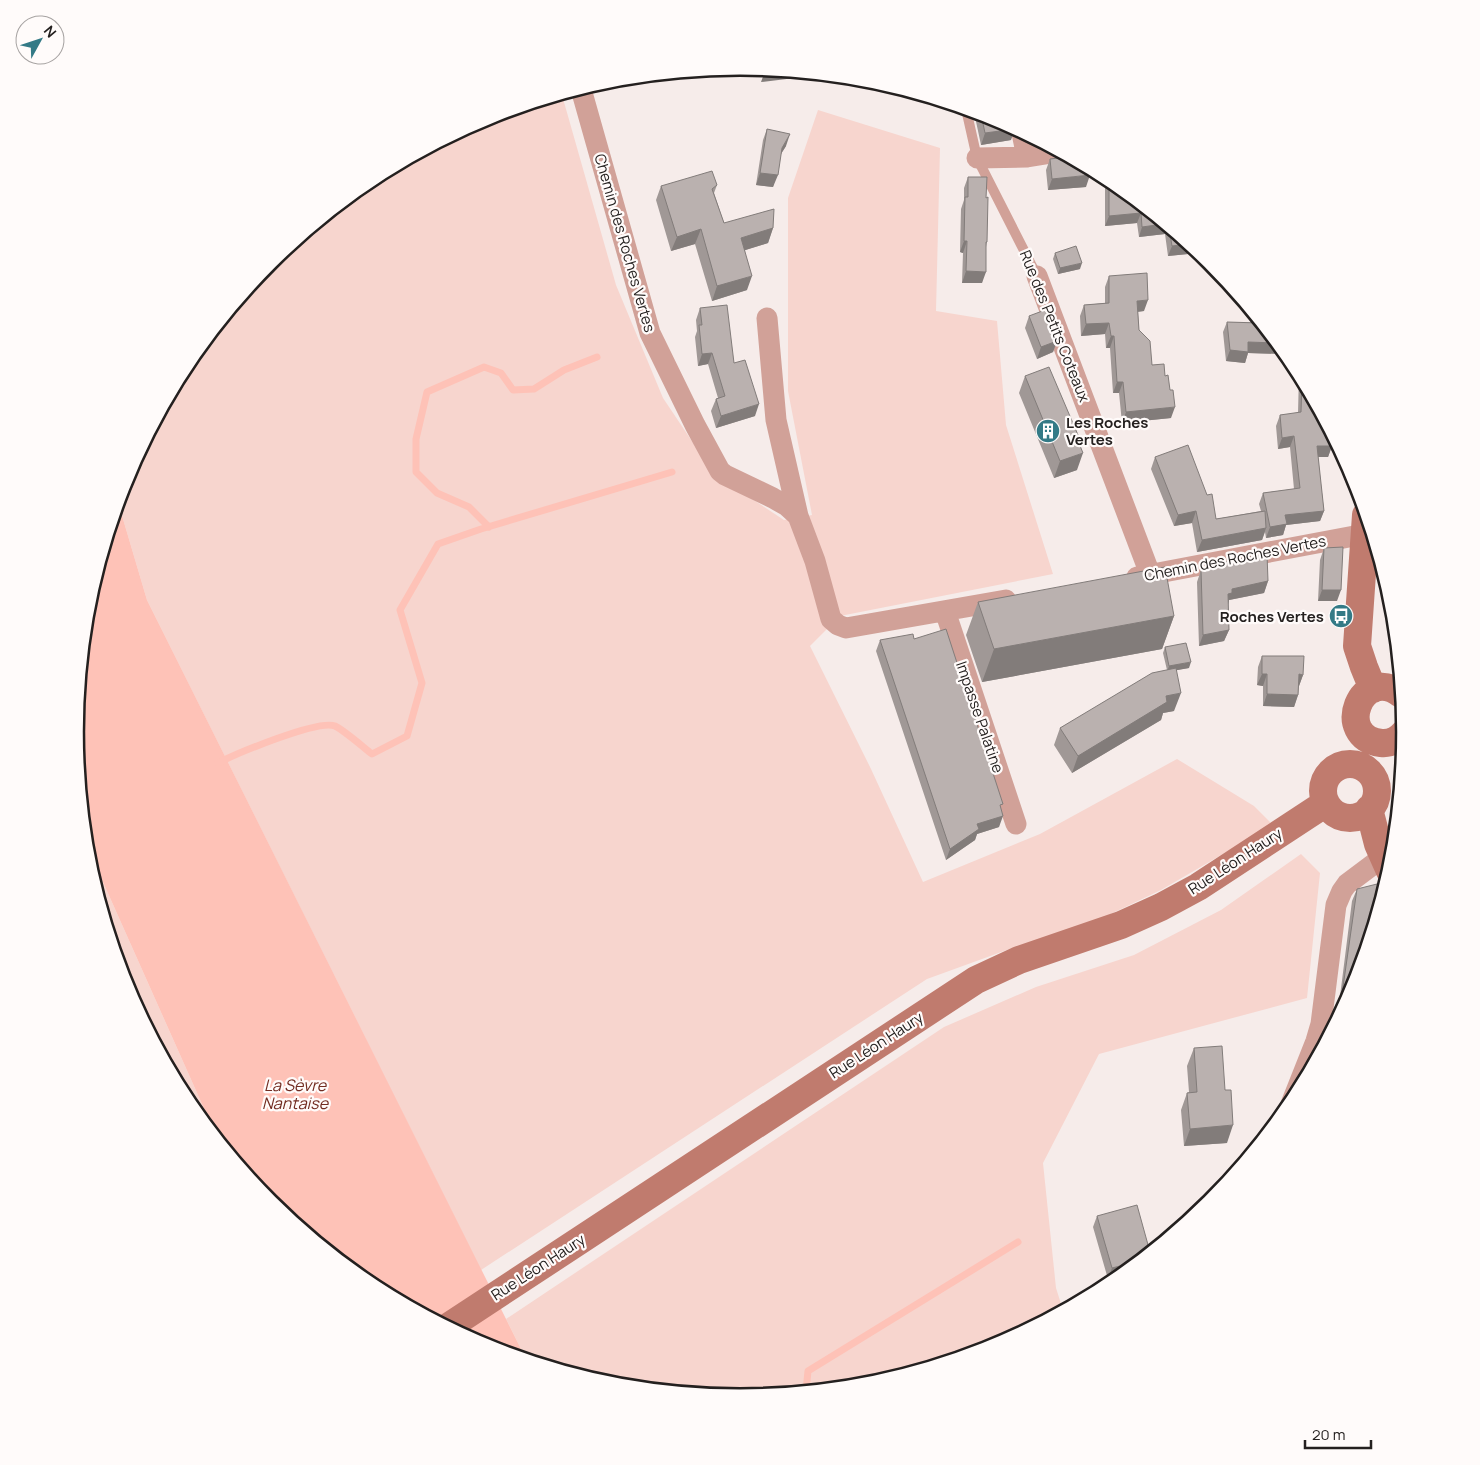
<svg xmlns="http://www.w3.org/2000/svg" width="1480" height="1465" viewBox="0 0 1480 1465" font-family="Manrope,sans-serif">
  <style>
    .green { fill: #f7d5ce }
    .water { fill: #fec2b7 }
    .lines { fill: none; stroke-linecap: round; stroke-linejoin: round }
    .stream { stroke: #fec2b7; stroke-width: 7 }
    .lane { stroke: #d1a198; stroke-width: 10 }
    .street { stroke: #d1a198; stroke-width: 21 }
    .secondary { stroke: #c07b6e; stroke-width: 28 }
    .wall { fill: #a09896 }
    .shaded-wall { fill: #827c7a }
    .building { fill: #bab1af; stroke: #827c7a }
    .labels { text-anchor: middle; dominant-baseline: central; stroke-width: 4.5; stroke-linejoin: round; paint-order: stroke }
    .street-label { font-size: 15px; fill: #24201f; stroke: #fffbfa }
    .poi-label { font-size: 15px; font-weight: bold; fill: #24201f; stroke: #fffbfa; text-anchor: start }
    .water-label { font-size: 16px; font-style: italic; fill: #722c21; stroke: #fffbfa }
    .rim { fill: none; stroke: #24201f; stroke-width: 2.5 }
  </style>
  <rect width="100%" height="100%" fill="#f6ecea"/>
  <!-- green -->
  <path class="green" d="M562,95L616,285L663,398L714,474L784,520L812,515L788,391V198L818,110L940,148L936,311L997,321L1006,425L1053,574L840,616L810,646L871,769L923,882L1040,834L1177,759L1254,806L1273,825L1161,890L1075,931L1015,947L927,979L481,1270L147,600L118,502L126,478L187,363L270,262L371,179L486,118Z
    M86,844L218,1140L187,1102L126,987L88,862Z
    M1301,854L1320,873L1307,998L1099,1054L1043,1163L1056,1288L1063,1310L994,1347L869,1385L740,1397L610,1385L526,1359L506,1319L944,1027L1036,987L1134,955L1221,910Z"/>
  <!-- water -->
  <path class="water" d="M118,502L147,600L526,1359L485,1347L370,1285L270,1203L218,1140L86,844L75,732L88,602Z"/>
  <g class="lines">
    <!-- stream -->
    <path class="stream" d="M489,527L469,507L437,493L416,472V439L427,392L484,367L501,373L513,390L534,389L564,370L597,357
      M218,763C236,754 318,719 335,726C345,731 363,747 372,754L407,736L422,683L400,610L438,544L481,529L672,472
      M806,1391L808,1371L1018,1242"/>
    <!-- lane -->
    <path class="lane" d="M966,109L977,158L1037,276"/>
    <!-- street -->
    <path class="street" d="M581,89L650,333L695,425L720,471L725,475L773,498L787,506L798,516L815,561L831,619L838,625L846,628L1006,600
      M1022,133L1027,157
      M977,158L1027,157L1058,152
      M1037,276L1150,574
      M767,318L776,420L798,516
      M1137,577L1365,534
      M945,611L1016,824
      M1291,1104L1316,1041L1321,1024L1336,905L1342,891L1347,884L1383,857"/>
    <!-- secondary -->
    <path class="secondary" d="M1366,515L1357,646L1364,667L1373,689
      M1401,694C1361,664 1333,737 1381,743C1391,744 1399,739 1405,732
      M1323 791a27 27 0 1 1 54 0a27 27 0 1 1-54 0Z
      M1369,809L1378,844L1390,871
      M448,1327L976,980L1019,960L1121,925L1161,907L1198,887L1326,803"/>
  </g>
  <!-- wall -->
  <path class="wall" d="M974,112L995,118L1011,140L981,145Z
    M767,129L786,146L781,154L773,187L756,185L763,140Z
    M1050,159L1086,187L1048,190L1046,170Z
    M968,177L986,198L987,242L986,247L982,283H962L963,253L960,252L961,209L964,200V188Z
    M1105,177L1110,180L1198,253L1168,256L1165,234L1139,237L1137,223L1105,226Z
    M717,185L714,193L724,223L773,228L768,243L745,250L747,290L712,301L695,244L671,251L656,200L661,186Z
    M1055,253L1080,269L1058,274L1053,259Z
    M1109,276L1144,311L1138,312L1139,330L1171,418L1122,423L1119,393H1113L1110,348H1106L1105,334L1081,336L1080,316L1084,305L1105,303V287Z
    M700,308L734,363L755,416L716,428L711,411L716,399L718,398L708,364L698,366L695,337L697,331L696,320Z
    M1029,316L1057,341L1053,352L1037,359L1025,328Z
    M1227,322L1259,323V322L1286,354L1248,353L1245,363L1226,361L1223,332Z
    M1299,374L1332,436V446L1328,457H1318L1324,511L1320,521L1286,525L1283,535L1266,538L1265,532L1262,540L1197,552L1192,523L1174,526L1151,469L1155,457L1216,519L1261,511L1259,504L1263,493L1294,489L1290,447L1278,449L1276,426L1280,415L1298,413Z
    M1025,376L1078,435L1077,437V470L1054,478L1019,393Z
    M1324,548L1337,601H1318L1320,560Z
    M1206,565L1268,581L1264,593L1229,600L1228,604L1229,630L1224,641L1199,646L1197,582L1201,570H1204Z
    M978,602L1174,616L1162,649L982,682L966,635Z
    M914,639L1001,809L999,827L977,834L975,840L946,860L876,651L880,640Z
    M1165,647L1189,668L1176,670L1174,711L1163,713L1161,720L1072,773L1054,745L1060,728L1167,670L1163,653Z
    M1262,656L1303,675L1299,686L1298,695L1294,707L1263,706V686L1257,685L1258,667Z
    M1357,889L1354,987L1337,1020L1352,901Z
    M1194,1048L1225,1090L1227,1143L1184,1146L1181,1110L1187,1093L1189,1092L1187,1066Z
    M1202,1199L1210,1203L1197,1214L1198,1209Z
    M1097,1216L1150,1252L1121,1276L1108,1279L1093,1227Z"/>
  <!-- shaded-wall -->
  <path class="shaded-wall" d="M768,70L797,73L795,78L761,82L765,71Z
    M1015,129L1011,140L981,145L985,133Z
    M790,134L786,146L777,160L782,148Z
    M760,173L778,175L773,187L756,185Z
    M1090,175L1086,187L1048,190L1052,179Z
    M1141,213L1137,223L1105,226L1109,216Z
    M1164,224L1167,227L1165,234L1139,237L1142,227Z
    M773,228L768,243L736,253L741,238Z
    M701,229L695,244L671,251L677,237Z
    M964,241H967L963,253L960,252Z
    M1188,244L1198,253L1168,256L1172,246Z
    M1082,263L1080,269L1058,274L1060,268Z
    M966,271L986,272L982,283H962Z
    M752,276L747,290L712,301L717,286Z
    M1148,300L1144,311L1133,312L1137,301Z
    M1109,323L1105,334L1081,336L1086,324Z
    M1111,336H1114L1110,348H1106Z
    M1057,341L1053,352L1037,359L1041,347Z
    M1248,342L1276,343L1286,354L1248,353L1245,363L1226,361L1230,350Z
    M712,353L708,364L698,366L702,354Z
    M1117,382H1123L1119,393H1113Z
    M759,404L755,416L716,428L721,416Z
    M1175,407L1171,418L1122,423L1126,412Z
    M1294,436L1290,447L1278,449L1282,438Z
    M1317,446H1332L1328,457H1313Z
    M1083,453L1077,470L1054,478L1060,461Z
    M1196,511L1192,523L1174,526L1178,515Z
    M1324,511L1320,521L1286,525L1283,535L1266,538L1270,527L1285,515Z
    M1266,528L1262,540L1197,552L1202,540Z
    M1268,581L1264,593L1229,600L1228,605V594L1232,589Z
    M1322,590H1341L1337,601H1318Z
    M1174,616L1162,649L982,682L994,649Z
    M1229,630L1224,641L1199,646L1203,635Z
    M1191,662L1189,668L1167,672L1169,666Z
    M1262,674H1267L1263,686L1257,685Z
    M1299,674L1303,675L1299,686Z
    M1181,693L1174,711L1163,713L1161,720L1072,773L1078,756L1166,696Z
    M1267,694L1298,695L1294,707L1263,706Z
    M1003,816L999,827L977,834L975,840L946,860L950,849L977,824Z
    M1233,1125L1227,1143L1184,1146L1190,1129Z
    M1140,1261L1121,1276L1108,1279L1112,1268Z"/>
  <!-- building -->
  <path class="building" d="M981,114L995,118L1015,129L985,133Z
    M767,129L790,134L782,148L778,175L760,173Z
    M1067,157L1089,169L1090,175L1052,179L1050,159Z
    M712,171L717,185L712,189L724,223L774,209L773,228L741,238L752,276L717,286L701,229L677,237L661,186Z
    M968,177H987L986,198L988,197L987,242H986V272L966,271L967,241H964L965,197H968Z
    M1109,179L1110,180L1164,224L1142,227L1141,213L1109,216Z
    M1169,228L1188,244L1172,246Z
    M1076,246L1082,263L1060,268L1055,253Z
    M1147,273L1148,300L1137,301L1139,330L1150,341L1152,365L1164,364L1165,376L1168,375L1170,390H1173L1175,407L1126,412L1123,382H1117L1114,336H1111L1109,323L1086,324L1084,305L1109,303V276Z
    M727,305L734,363L745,360L759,404L721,416L716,399L725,396L712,353L702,354L699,325H702L700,308Z
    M1045,310L1057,341L1041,347L1029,316Z
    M1227,322L1260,323L1276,343L1248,342V352L1230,350Z
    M1049,367L1078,435L1076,436L1083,453L1060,461L1025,376Z
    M1302,380L1332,436V446H1317L1324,511L1285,515L1287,524L1270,527L1263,493L1300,488L1294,436L1282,438L1280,415L1301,412Z
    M1188,445L1207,495L1212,494L1216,519L1265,511L1266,528L1202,540L1196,511L1178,515L1155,457Z
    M1343,547L1341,590H1322L1324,548Z
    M1267,554L1268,581L1232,589V593L1228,594L1229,630L1203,635L1201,570L1207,569L1206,565Z
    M1165,567L1174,616L994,649L978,602Z
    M946,629L1003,804L1000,805L1003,816L977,824L979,829L950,849L880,640L913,634L914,639Z
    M1186,643L1191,662L1169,666L1165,647Z
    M1262,656H1304L1303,675L1299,674L1298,695L1267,694V674H1262Z
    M1176,668L1181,693L1166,696L1167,702L1078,756L1060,728L1152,673Z
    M1385,882L1386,884L1354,987L1342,1011L1340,1008L1357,889Z
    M1222,1046L1225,1090H1231L1233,1125L1190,1129L1187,1093L1197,1092L1194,1048Z
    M1202,1199L1212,1200L1200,1211Z
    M1137,1205L1150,1252L1140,1261L1112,1268L1097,1216Z"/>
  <!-- icons -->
  <defs>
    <g id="building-disc" transform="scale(1.25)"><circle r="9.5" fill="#337a86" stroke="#fffbfa"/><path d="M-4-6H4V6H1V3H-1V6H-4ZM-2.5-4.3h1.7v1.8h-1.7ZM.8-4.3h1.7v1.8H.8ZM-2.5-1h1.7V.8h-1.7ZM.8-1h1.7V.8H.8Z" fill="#fff"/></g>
    <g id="bus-disc" transform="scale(1.25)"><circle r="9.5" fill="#337a86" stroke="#fffbfa"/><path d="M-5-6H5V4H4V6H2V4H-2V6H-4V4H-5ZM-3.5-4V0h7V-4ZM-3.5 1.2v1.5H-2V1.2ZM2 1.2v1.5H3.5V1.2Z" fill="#fff"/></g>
  </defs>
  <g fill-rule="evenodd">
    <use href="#building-disc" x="1048" y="431"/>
    <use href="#bus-disc" x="1341" y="616"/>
  </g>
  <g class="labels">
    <!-- street labels -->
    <g class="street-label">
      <text transform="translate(625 243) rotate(74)">Chemin des Roches Vertes</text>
      <text transform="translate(1055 326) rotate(68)">Rue des Petits Coteaux</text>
      <text transform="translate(1235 558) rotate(-11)">Chemin des Roches Vertes</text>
      <text transform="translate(980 717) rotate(71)">Impasse Palatine</text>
      <text transform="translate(1235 861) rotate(-33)">Rue Léon Haury</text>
      <text transform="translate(876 1045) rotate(-33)">Rue Léon Haury</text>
      <text transform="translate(538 1267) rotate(-33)">Rue Léon Haury</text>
    </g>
    <!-- poi labels -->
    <g class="poi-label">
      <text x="1066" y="422">Les Roches<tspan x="1066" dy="17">Vertes</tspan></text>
      <text x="1324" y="616" text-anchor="end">Roches Vertes</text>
    </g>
    <!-- water labels -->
    <g class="water-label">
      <text x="295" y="1085">La Sèvre<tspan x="295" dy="18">Nantaise</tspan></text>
    </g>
  </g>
  <!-- crop -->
  <path d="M0 0H1480V1465H0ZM84 732a656 656 0 1 1 1312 0a656 656 0 1 1-1312 0Z" fill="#fffbfa" fill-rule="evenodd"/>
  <path class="rim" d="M84 732a656 656 0 1 1 1312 0a656 656 0 1 1-1312 0Z"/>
  <!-- north arrow -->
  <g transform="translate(40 40) rotate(50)"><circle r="24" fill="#fffbfa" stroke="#a7a3a2"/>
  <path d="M0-4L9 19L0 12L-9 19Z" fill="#337a86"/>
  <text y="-8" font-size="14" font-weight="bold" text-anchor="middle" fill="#24201f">N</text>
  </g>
  <!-- scale -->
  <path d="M1305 1440v8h66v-8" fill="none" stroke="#24201f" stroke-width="2.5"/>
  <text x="1312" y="1440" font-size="15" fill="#24201f" stroke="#fffbfa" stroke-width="4" paint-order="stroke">20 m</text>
</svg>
